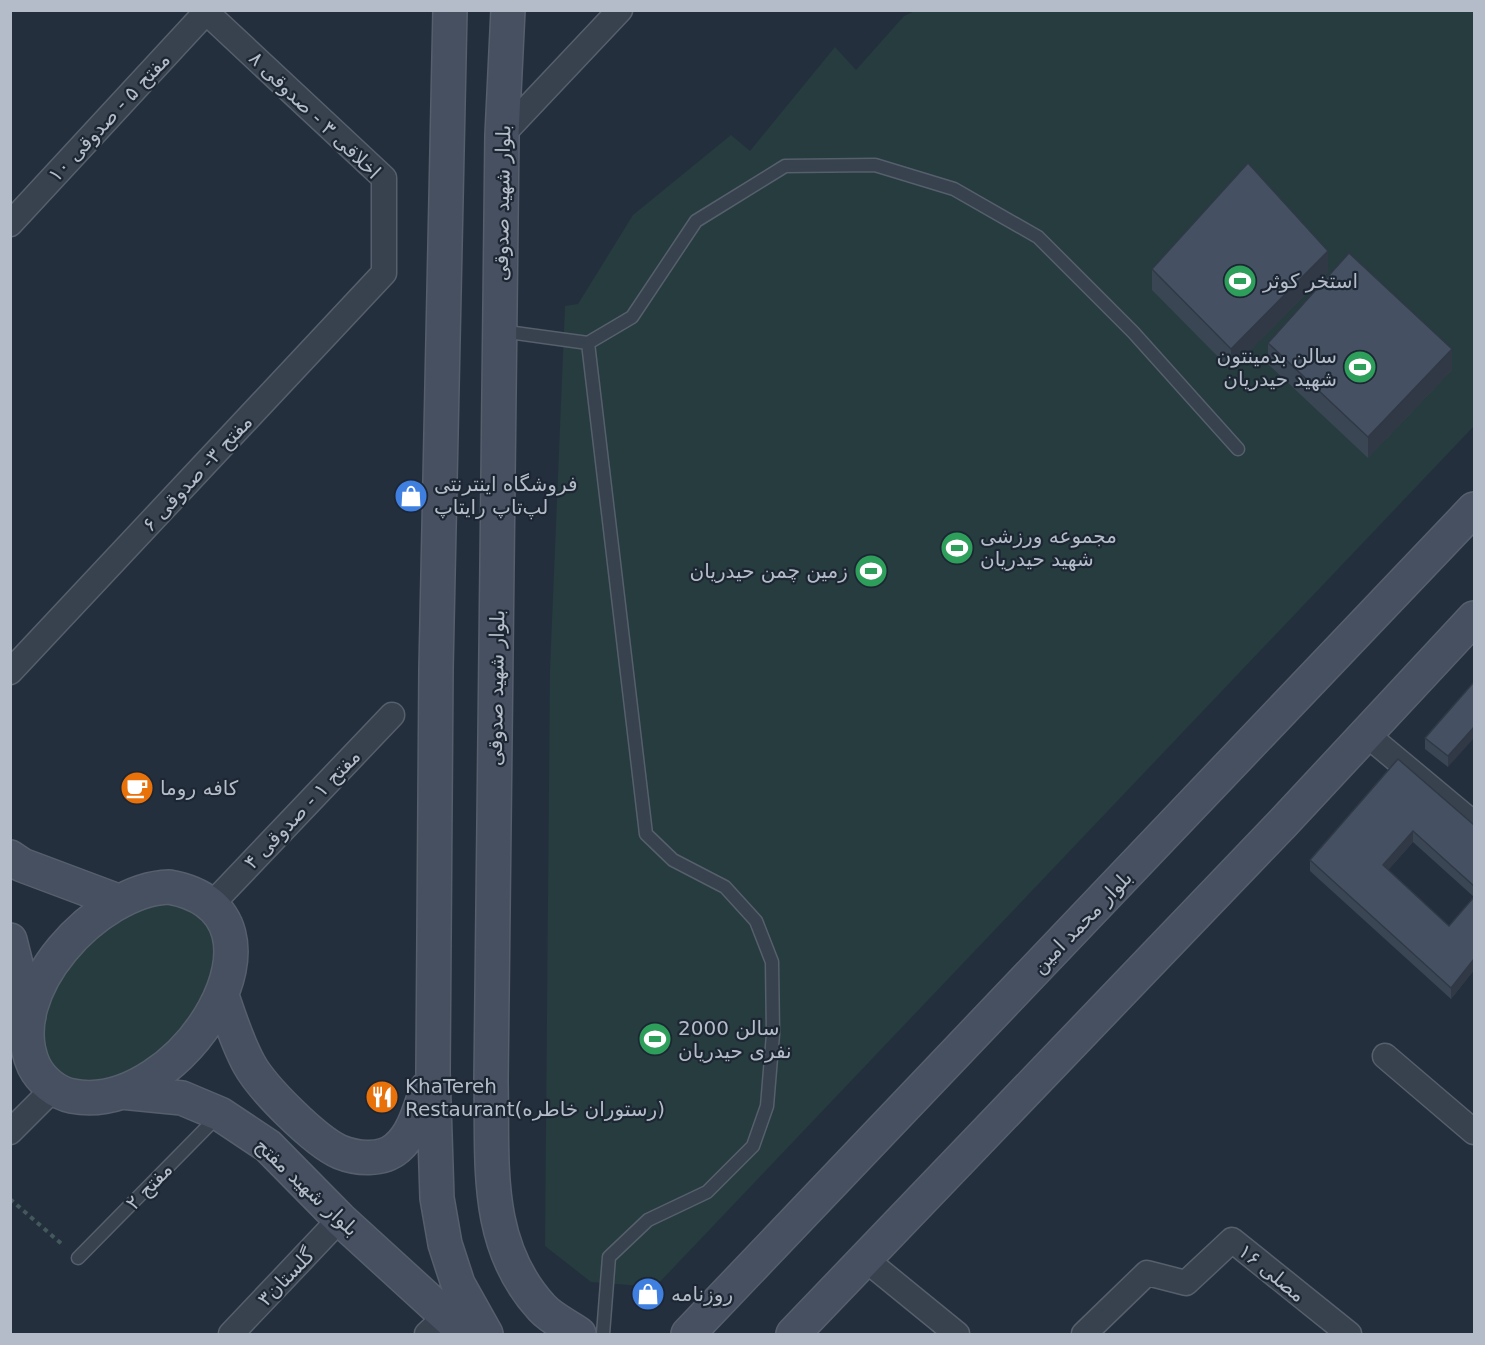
<svg xmlns="http://www.w3.org/2000/svg" width="1485" height="1345" viewBox="0 0 1485 1345" font-family="'DejaVu Sans',Cairo,sans-serif">
  <style>
    .green { fill: #263c3f }
    .lines { fill: none; stroke-linecap: round; stroke-linejoin: round }
    .service-casing { stroke: #565f6c; stroke-width: 15 }
    .minor-casing { stroke: #565f6c; stroke-width: 27 }
    .secondary-casing { stroke: #565f6c; stroke-width: 36 }
    .path { stroke: #44595c; stroke-width: 4; stroke-dasharray: 4.5 4.5; stroke-linecap: butt }
    .service { stroke: #38414e; stroke-width: 12 }
    .minor { stroke: #38414e; stroke-width: 24 }
    .secondary { stroke: #465061; stroke-width: 33 }
    .wall { fill: #3b4654; fill-rule: evenodd }
    .shaded-wall { fill: #303945 }
    .building { fill: #455162; stroke: #303945; stroke-width: 1.5 }
    .labels { text-anchor: middle; dominant-baseline: central; stroke-width: 4.5; stroke-linejoin: round; paint-order: stroke }
    .street-label { font-size: 20px; fill: #b4bcc9; stroke: #1d2633 }
    .poi-label { font-size: 20px; fill: #b4bcc9; stroke: #1d2633; text-anchor: start }
  </style>
  <rect width="100%" height="100%" fill="#242f3e"/>
  <!-- green -->
  <path class="green" d="M915,11H1474V426L655,1287L591,1282L545,1246L550,670L565,306L578,304L633,215L731,135L750,151L835,47L856,70L904,16Z
    M151,899L203,912L222,955L195,1021L123,1081L73,1086L40,1056L42,1011L78,949Z"/>
  <g class="lines">
    <!-- service casing -->
    <g class="service-casing">
      <path id="service" d="M501,331L588,343L632,317L696,221L785,166L875,165L954,189L1038,237L1133,332L1238,449
        M588,343L646,834L673,860L725,887L756,921L772,962L773,1034L767,1106L753,1146L707,1192L648,1220L609,1257L603,1334
        M78,1258L217,1117"/>
    </g>
    <!-- minor casing -->
    <g class="minor-casing">
      <path id="minor" d="M502,135L620,10
        M10,224L208,10
        M10,672L384,273V178L204,10
        M1366,734L1474,824
        M212,904L392,715
        M1385,1056L1474,1132
        M10,1132L54,1088
        M865,1259L957,1334
        M231,1334L340,1219
        M427,1334L446,1316
        M1084,1334L1147,1273L1186,1283L1232,1240L1349,1334"/>
    </g>
    <!-- secondary casing -->
    <g class="secondary-casing">
      <path id="secondary" d="M450,10L436,669L433,1072L437,1198L445,1244L458,1284L486,1334
        M508,10L502,135L491,1082C493,1163 483,1244 542,1308C552,1319 568,1326 579,1334
        M10,857L22,865L118,901
        M169,887C310,912 181,1118 72,1096C56,1093 41,1080 34,1066C0,992 98,889 169,887Z
        M10,940L29,1016
        M222,996C230,1019 237,1042 249,1064C262,1088 315,1141 340,1152C357,1159 382,1161 397,1148C414,1134 420,1108 427,1088
        M121,1092L182,1098L220,1114L268,1146L340,1219L466,1334
        M688,1334L1474,509
        M793,1334L1283,823L1474,618"/>
    </g>
    <!-- path -->
    <path class="path" d="M10,1199L64,1246"/>
    <!-- service -->
    <use href="#service" class="service"/>
    <!-- minor -->
    <use href="#minor" class="minor"/>
    <!-- secondary -->
    <use href="#secondary" class="secondary"/>
  </g>
  <!-- wall -->
  <path class="wall" d="M1152,269L1328,272L1231,370L1152,290Z
    M1268,343L1452,370L1368,458L1268,364Z
    M1474,682L1448,767L1425,749V738Z
    M1398,759L1474,825V970L1451,999L1310,871V860ZM1413,842L1474,897L1449,926L1388,870Z"/>
  <!-- shaded-wall -->
  <path class="shaded-wall" d="M1328,251V272L1231,370V349Z
    M1452,349V370L1368,458V437Z
    M1474,727V738L1448,767V756Z
    M1413,831V842L1383,876V865Z
    M1474,959V970L1451,999V988Z"/>
  <!-- building -->
  <path class="building" d="M1248,163L1328,251L1231,349L1152,269Z
    M1349,253L1452,349L1368,437L1268,343Z
    M1474,682V727L1448,756L1425,738Z
    M1398,759L1474,825V886L1413,831L1383,865L1449,926L1474,897V959L1451,988L1310,860Z"/>
  <!-- icons -->
  <defs>
    <g id="stadium-disc" transform="scale(1.725)"><circle r="9.5" fill="#2e9e5b" stroke="#1d2633"/><path d="M0-5a6.5 5 0 1 0 0 10a6.5 5 0 1 0 0-10ZM-3.5-1.8h7v3.6h-7Z" fill="#fff"/></g>
    <g id="shop-disc" transform="scale(1.725)"><circle r="9.5" fill="#3f7fe0" stroke="#1d2633"/><path d="M-5-2.5h2.3a2.7 3.5 0 0 1 5.4 0H5L5.5 6h-11ZM-1.5-2.5h3a1.5 2.3 0 0 0-3 0Z" fill="#fff"/></g>
    <g id="cafe-disc" transform="scale(1.725)"><circle r="9.5" fill="#e8710a" stroke="#1d2633"/><path d="M-5.5-4.5H6V0H3Q3 3.5 0 3.5H-2.5Q-5.5 3.5-5.5 0ZM3-3.2v2h1.7v-2ZM-6 4.5H4V6H-6Z" fill="#fff"/></g>
    <g id="restaurant-disc" transform="scale(1.725)"><circle r="9.5" fill="#e8710a" stroke="#1d2633"/><path d="M-5-6h1v4h1v-4h1v4h1v-4h1v5L-1.5 .5V6h-2V.5L-5-1ZM5-6V6H3V1.5H1.5Q1.5-4 5-6Z" fill="#fff"/></g>
  </defs>
  <g fill-rule="evenodd">
    <use href="#stadium-disc" x="1240" y="281"/>
    <use href="#stadium-disc" x="1360" y="367"/>
    <use href="#shop-disc" x="411" y="496"/>
    <use href="#stadium-disc" x="957" y="548"/>
    <use href="#stadium-disc" x="871" y="571"/>
    <use href="#cafe-disc" x="137" y="788"/>
    <use href="#stadium-disc" x="655" y="1039"/>
    <use href="#restaurant-disc" x="382" y="1097"/>
    <use href="#shop-disc" x="648" y="1294"/>
  </g>
  <g class="labels">
    <!-- street labels -->
    <g class="street-label">
      <text transform="translate(315 115) rotate(44)">اخلاقی ۳ - صدوقی ۸</text>
      <text transform="translate(109 117) rotate(-47)">مفتح ۵ - صدوقی ۱۰</text>
      <text transform="translate(502 203) rotate(-89)">بلوار شهید صدوقی</text>
      <text transform="translate(197 473) rotate(-47)">مفتح ۳- صدوقی ۶</text>
      <text transform="translate(496 688) rotate(-89)">بلوار شهید صدوقی</text>
      <text transform="translate(302 809) rotate(-46)">مفتح ۱ - صدوقی ۴</text>
      <text transform="translate(1082 922) rotate(-46)">بلوار محمد امین</text>
      <text transform="translate(149 1186) rotate(-46)">مفتح ۲</text>
      <text transform="translate(307 1187) rotate(43)">بلوار شهید مفتح</text>
      <text transform="translate(1272 1273) rotate(39)">مصلی ۱۶</text>
      <text transform="translate(286 1277) rotate(-46)">گلستان۳</text>
    </g>
    <!-- poi labels -->
    <g class="poi-label">
      <text x="1263" y="281">استخر کوثر</text>
      <text x="1337" y="356" text-anchor="end">سالن بدمینتون<tspan x="1337" dy="23">شهید حیدریان</tspan></text>
      <text x="434" y="484">فروشگاه اینترنتی<tspan x="434" dy="23">لپ‌تاپ رایتاپ</tspan></text>
      <text x="980" y="536">مجموعه ورزشی<tspan x="980" dy="23">شهید حیدریان</tspan></text>
      <text x="848" y="571" text-anchor="end">زمین چمن حیدریان</text>
      <text x="160" y="788">کافه روما</text>
      <text x="678" y="1028">سالن 2000<tspan x="678" dy="23">نفری حیدریان</tspan></text>
      <text x="405" y="1086">KhaTereh<tspan x="405" dy="23">Restaurant(رستوران خاطره)</tspan></text>
      <text x="671" y="1294">روزنامه</text>
    </g>
  </g>
  <!-- border -->
  <rect width="1485" height="1345" fill="none" stroke="#b4bcc9" stroke-width="24"/>
</svg>
